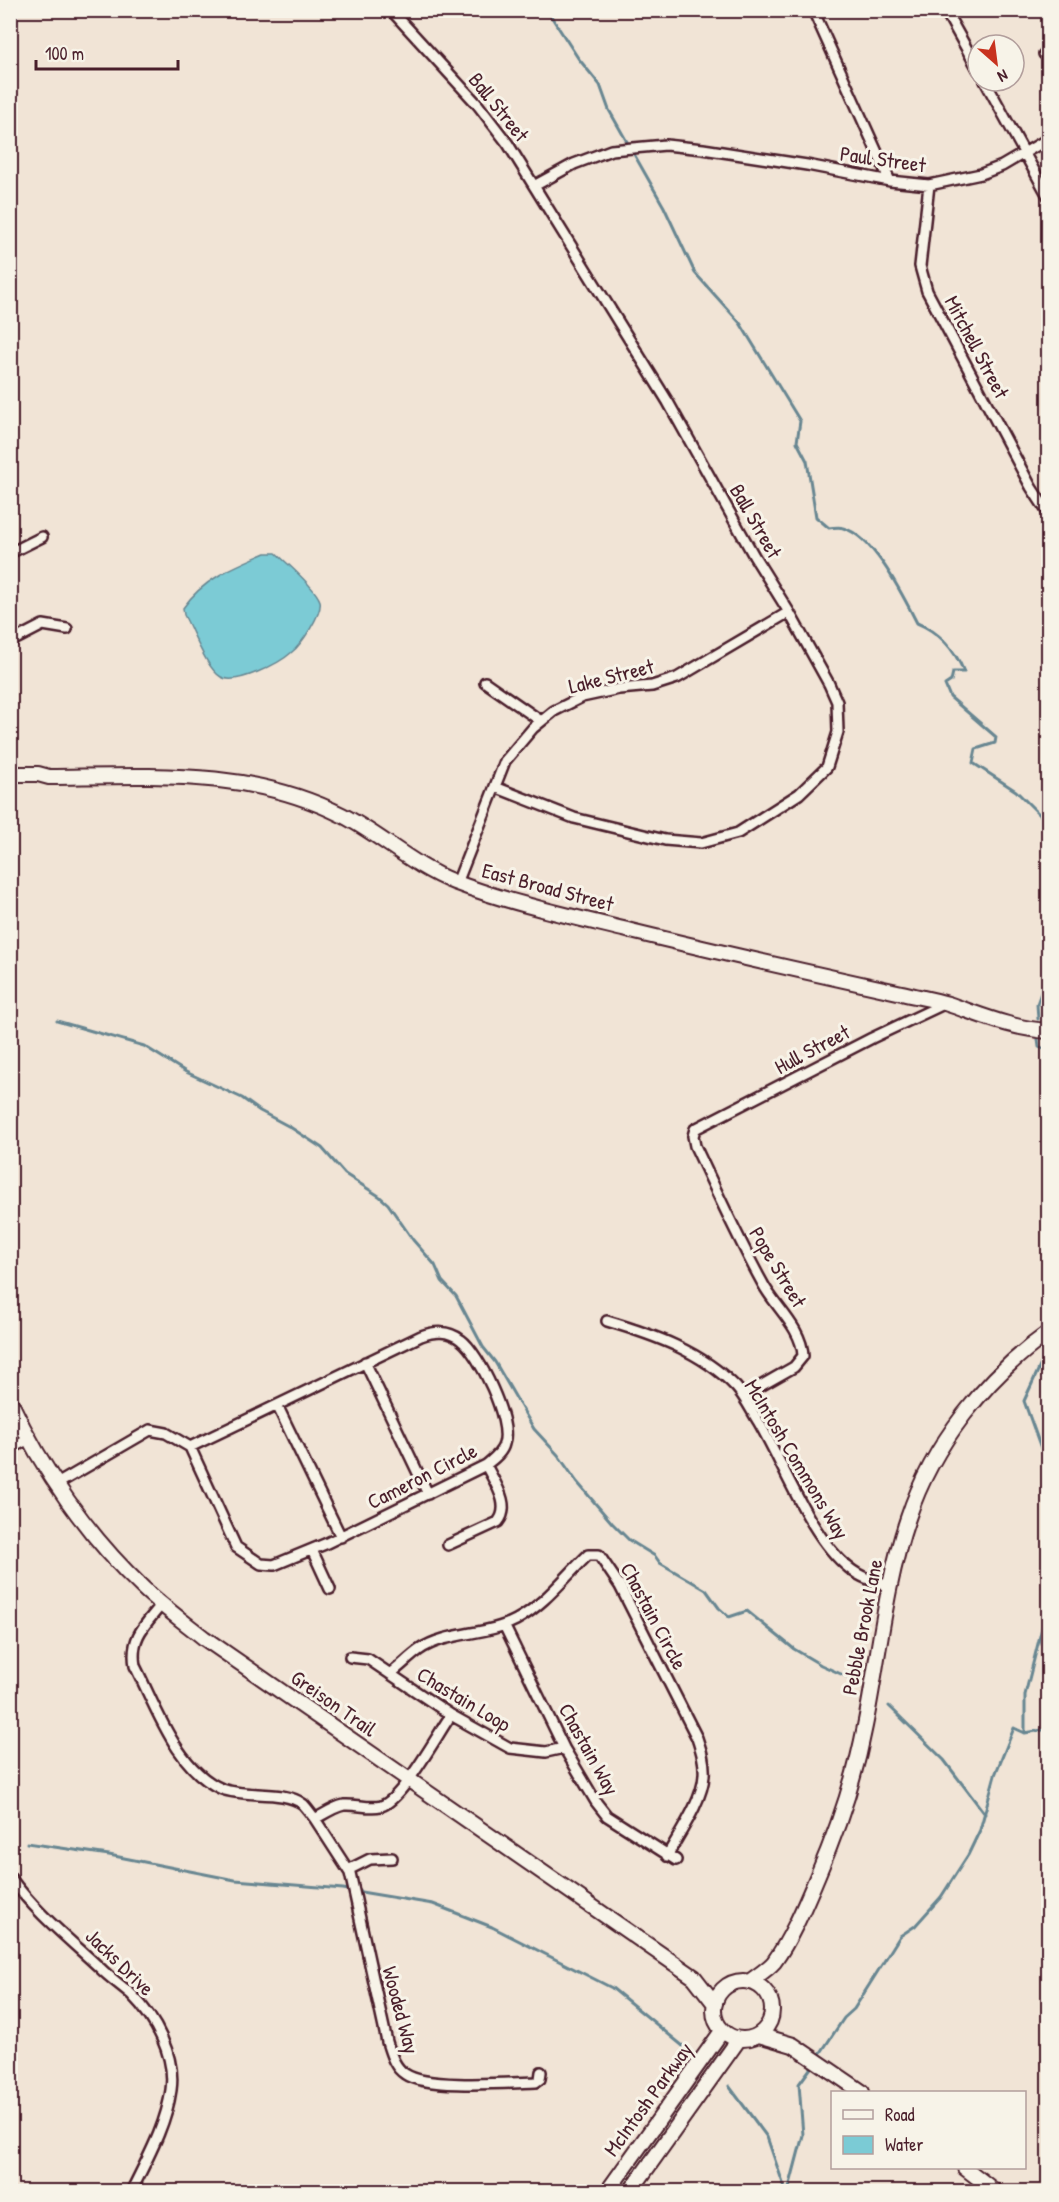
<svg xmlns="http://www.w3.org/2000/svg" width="1059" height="2202" viewBox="0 0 1059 2202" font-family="'Patrick Hand',sans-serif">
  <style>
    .water { fill: #7bcbd5; stroke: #678691; stroke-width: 1.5 }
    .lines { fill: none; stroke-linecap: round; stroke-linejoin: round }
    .stream { stroke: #678691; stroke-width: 3 }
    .street-casing { stroke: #4a1f2b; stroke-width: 14 }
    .secondary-casing { stroke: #4a1f2b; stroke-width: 18 }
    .street { stroke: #f7f3e8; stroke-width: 9 }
    .secondary { stroke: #f7f3e8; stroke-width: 14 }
    .labels { text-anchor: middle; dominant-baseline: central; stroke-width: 6; stroke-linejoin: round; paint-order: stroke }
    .street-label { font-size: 21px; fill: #4a1f2b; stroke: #f7f3e8 }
  </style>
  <rect width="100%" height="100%" fill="#f1e4d6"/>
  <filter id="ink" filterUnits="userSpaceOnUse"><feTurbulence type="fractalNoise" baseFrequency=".0167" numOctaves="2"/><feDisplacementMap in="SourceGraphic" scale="12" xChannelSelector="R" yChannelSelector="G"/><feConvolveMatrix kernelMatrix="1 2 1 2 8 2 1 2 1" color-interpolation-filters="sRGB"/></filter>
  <g filter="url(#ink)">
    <!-- water -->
    <path class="water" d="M266,553H276C287,563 316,588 320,601C323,613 301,645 292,652C280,663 236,686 221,677C206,668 193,631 184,615L183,608C203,579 235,566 266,553Z"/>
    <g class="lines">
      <!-- stream -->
      <path class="stream" d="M547,10L578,58L600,85L609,110L664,207L695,273L740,323L800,421L797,442L807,461L816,517L829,528C833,528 839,526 843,528C874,536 903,596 917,623C939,632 955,650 964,672H953L951,681L945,685L950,697L996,737L995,743L976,749L973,763L1016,791L1048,823
        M1038,1019L1037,1004L1048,973
        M57,1021L144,1046L186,1072L242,1098L260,1111L290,1127L322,1148L345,1174L379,1196L388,1204L413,1240L435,1265L442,1281L456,1296L483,1347L495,1362L534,1429L558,1455L577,1482L612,1523L629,1540L655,1556L660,1563L706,1590L719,1608L729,1617L747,1611L794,1649L821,1665L861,1683
        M1038,1039L1039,1047L1048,1050
        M1041,1364L1024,1401L1042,1451L1048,1488
        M889,1706L944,1760L985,1814
        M1025,1733V1695L1048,1604
        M27,1843L109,1855L235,1880L343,1889L433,1904L492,1927L612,1988L689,2051
        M818,2057L844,2018L854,2009L900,1936L915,1926L941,1897L968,1855L980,1830L995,1775L1014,1728L1025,1733L1048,1729
        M729,2086L767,2137L786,2192
        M788,2192L803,2135L799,2084L813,2065"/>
      <!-- street casing -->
      <g class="street-casing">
        <path id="street" d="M391,10L478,105L508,144L668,402L754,556L789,612L829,684L837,702L838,732L827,767L799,794L738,833L701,843L665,840L574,818L495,787
          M813,10L890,181
          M945,10L978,69
          M1044,54L1048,51
          M985,81L1048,196
          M929,185L920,266L927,291L1031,487L1048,513
          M534,186L574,164L611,150L666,145L703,149L807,165L890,181L929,185L981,174L1002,166L1048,139
          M10,553L42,537
          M10,642L43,625L67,629
          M485,682L541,721
          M457,883L505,761L533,728L554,711L582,697L619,689L652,686L677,678L789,612
          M607,1321C654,1335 701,1351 736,1387C745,1397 751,1410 758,1421C784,1465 810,1537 849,1568C861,1578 876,1582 890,1586
          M365,1362L428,1494
          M743,1396L794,1367L803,1356C802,1328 775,1307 763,1284C738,1239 717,1192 695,1146L693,1136L695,1129L872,1038L946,1003
          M277,1405L341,1537
          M10,1449L29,1439
          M57,1484L150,1430L166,1433L190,1447L236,1547L261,1564L274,1565L325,1544L486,1465C493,1459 502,1453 504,1444C512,1421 479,1353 461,1340C448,1330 435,1331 421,1336L190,1447
          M448,1545L498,1522C512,1505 494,1482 486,1465
          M312,1550L330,1589
          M162,1604C145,1625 130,1637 135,1666C156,1707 177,1770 222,1789C246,1798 283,1789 303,1804C307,1808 311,1814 315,1819
          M504,1625L564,1748L596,1802L607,1816L676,1860
          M350,1657L368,1659L451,1715L510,1748L546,1752L564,1748
          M390,1674C400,1667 409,1657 419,1650C447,1631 486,1636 516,1620C544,1605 565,1577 588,1555H599L620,1586L697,1738C701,1750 705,1762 704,1775C703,1800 679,1834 667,1856
          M451,1715C437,1735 402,1800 381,1806C369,1809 357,1804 344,1805C334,1807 324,1814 315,1819L350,1873L387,2042C391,2054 394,2067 405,2074C426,2089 508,2083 536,2082L540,2079L541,2072
          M348,1870L370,1859L392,1858
          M10,1877C34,1911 70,1940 100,1968C110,1978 122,1986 132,1995C155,2018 176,2056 171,2090C166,2126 147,2159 131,2192"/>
      </g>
      <!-- secondary casing -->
      <g class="secondary-casing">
        <path id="secondary" d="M10,774H38L49,777C149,776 250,768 342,815C381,835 413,866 454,882C509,903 574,917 631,931C721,953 811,973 902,993C917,997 933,999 948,1004C981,1015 1013,1029 1048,1031
          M10,1401C42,1470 88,1536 143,1588C162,1606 184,1622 204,1638L694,1977L715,2004
          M714 2010a29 29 0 1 1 58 0a29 29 0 1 1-58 0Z
          M749,1982C757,1976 768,1969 774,1962C792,1937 805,1905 817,1877C838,1829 855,1778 865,1726C879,1657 885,1585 908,1518C932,1445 986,1377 1048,1333
          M759,2035L793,2045L862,2092
          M965,2168L996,2192
          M607,2192L722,2031
          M630,2192L739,2039"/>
      </g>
      <!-- street -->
      <use href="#street" class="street"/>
      <!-- secondary -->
      <use href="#secondary" class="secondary"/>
    </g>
  </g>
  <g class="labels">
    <!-- street labels -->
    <g class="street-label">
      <text transform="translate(499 107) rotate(51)">Ball Street</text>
      <text transform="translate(883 159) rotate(8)">Paul Street</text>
      <text transform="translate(977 347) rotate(62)">Mitchell Street</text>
      <text transform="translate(756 521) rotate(60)">Ball Street</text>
      <text transform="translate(611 676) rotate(-14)">Lake Street</text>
      <text transform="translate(548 887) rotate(15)">East Broad Street</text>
      <text transform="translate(812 1049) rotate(-28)">Hull Street</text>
      <text transform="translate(778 1267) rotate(59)">Pope Street</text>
      <text transform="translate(797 1459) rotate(59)">McIntosh Commons Way</text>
      <text transform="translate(422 1476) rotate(-27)">Cameron Circle</text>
      <text transform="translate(654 1616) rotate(62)">Chastain Circle</text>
      <text transform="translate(862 1627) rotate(-79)">Pebble Brook Lane</text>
      <text transform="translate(464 1699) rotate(31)">Chastain Loop</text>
      <text transform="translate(334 1703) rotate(35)">Greison Trail</text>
      <text transform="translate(589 1749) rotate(61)">Chastain Way</text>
      <text transform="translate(120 1962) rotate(44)">Jacks Drive</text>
      <text transform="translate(401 2010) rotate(75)">Wooded Way</text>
      <text transform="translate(648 2099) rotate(-54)">McIntosh Parkway</text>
    </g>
  </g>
  <!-- margin -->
  <rect width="1059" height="2202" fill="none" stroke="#f7f3e8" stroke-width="36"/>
  <rect x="18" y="18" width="1023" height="2166" fill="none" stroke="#4a1f2b" stroke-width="2" filter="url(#ink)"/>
  <!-- legend -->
  <rect x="831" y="2091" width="195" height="78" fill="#f7f3e8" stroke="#b29e9c" stroke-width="1.5"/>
  <rect x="843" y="2110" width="30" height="9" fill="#f7f3e8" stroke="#b29e9c" stroke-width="1.5"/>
  <text x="885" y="2121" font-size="18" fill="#4a1f2b">Road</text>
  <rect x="843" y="2136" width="30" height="18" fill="#7bcbd5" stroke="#b29e9c" stroke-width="1.5"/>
  <text x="885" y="2151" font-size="18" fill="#4a1f2b">Water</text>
  <!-- north arrow -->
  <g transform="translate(996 63) rotate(152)"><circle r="28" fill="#f7f3e8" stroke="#b29e9c" stroke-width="1.5"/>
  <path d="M0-4.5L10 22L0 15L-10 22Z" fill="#c8321e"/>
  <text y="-9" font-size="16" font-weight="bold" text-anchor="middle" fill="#4a1f2b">N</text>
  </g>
  <!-- scale -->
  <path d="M36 60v9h142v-9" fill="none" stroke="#4a1f2b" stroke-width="3"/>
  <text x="45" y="60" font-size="18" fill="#4a1f2b" stroke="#f7f3e8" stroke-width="4.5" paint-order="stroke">100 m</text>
</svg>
